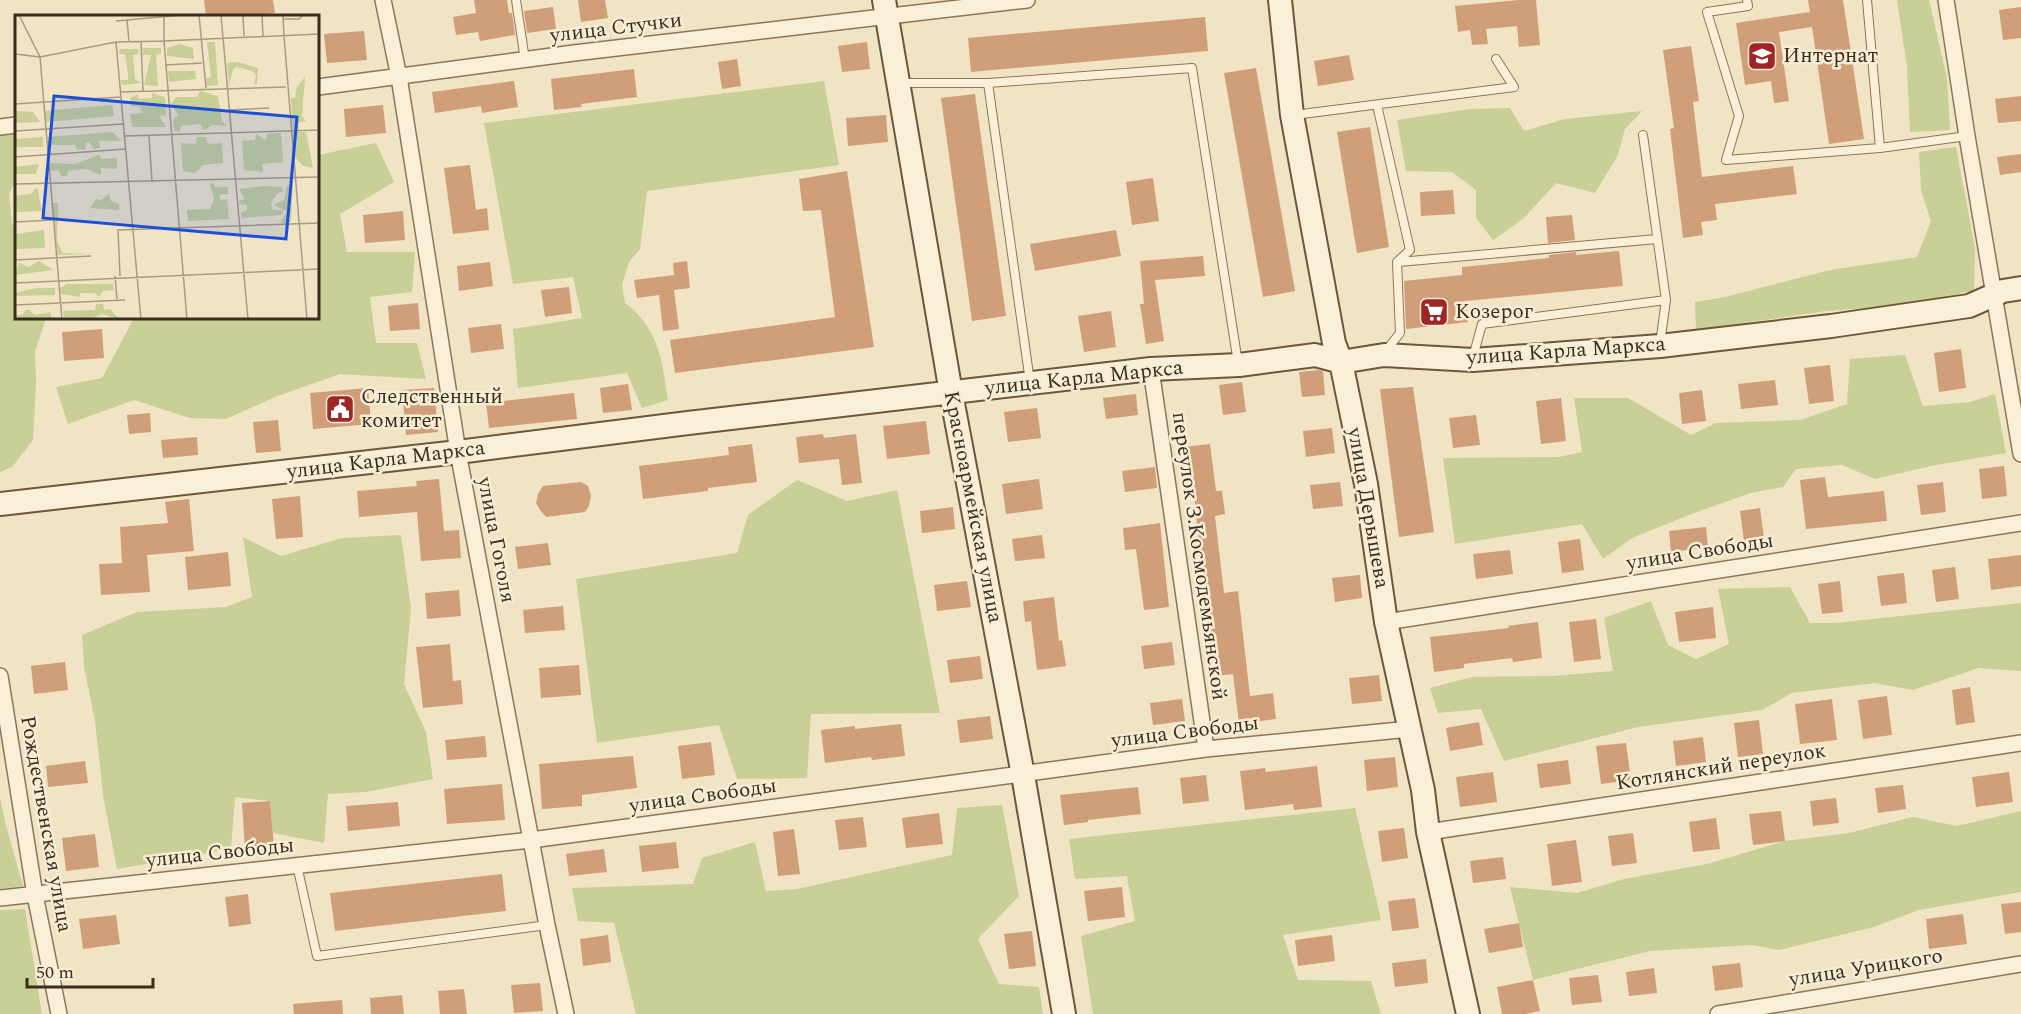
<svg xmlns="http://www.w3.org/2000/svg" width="2021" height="1014" viewBox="0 0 2021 1014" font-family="Spectral,serif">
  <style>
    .green { fill: #c8cf97 }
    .building { fill: #d09e78 }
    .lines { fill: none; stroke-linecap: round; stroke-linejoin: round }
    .lane-casing { stroke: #8c7559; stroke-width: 10 }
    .street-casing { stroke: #8c7559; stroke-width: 18 }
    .secondary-casing { stroke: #6e563c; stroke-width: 26 }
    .lane { stroke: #faf0d8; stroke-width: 8 }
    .street { stroke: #faf0d8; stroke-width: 15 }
    .secondary { stroke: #faf0d8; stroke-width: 22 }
    .labels { text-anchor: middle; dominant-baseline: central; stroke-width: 5; stroke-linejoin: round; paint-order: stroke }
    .street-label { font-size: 21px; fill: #3b2d1e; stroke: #f7edd4 }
    .poi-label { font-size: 21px; fill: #3b2d1e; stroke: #f7edd4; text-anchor: start }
    .inset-road { fill: none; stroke: #a89b82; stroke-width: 1.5 }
    .view { fill: #1d4ed8; fill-opacity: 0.15; stroke: #1d4ed8; stroke-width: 3 }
    .inset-edge { fill: none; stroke: #3b2d1e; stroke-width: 3 }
  </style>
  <rect width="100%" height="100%" fill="#f0e4c4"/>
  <!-- green -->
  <path class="green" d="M1897,0H1929L1947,78L1950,130L1910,132L1907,67Z
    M824,81L839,165L647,191L640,249L629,262L622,285L625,303C659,328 662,361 668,400L642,408L627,373L518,388L513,329L582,318L573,277L513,284L484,123Z
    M1510,108L1524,131L1565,119L1642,111L1625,129L1617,157L1595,193L1556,183L1523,219L1493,240L1476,218V190L1452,172L1406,171L1397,120L1469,109Z
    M16,126V180L9,194L12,224L16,229V318H46L35,352L36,383L33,440L12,467L0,472V133Z
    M376,143L394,182L340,214L347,252H415L412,292L370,297L376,343H417L426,379L340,374L275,397L226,419L190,418L134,400L68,424L56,387L102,378L134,318H318V155Z
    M1956,147L1975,249L1974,290L1912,305L1826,311L1696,330L1695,302L1725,297L1830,270L1917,257L1931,221L1921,190L1919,152Z
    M1905,355L1923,406L1970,402L1995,394L2006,453L1931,466L1875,479L1842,465L1796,469L1783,487L1750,493L1689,515L1632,538L1603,559L1582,524L1455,544L1443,458L1559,457L1582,452L1574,398H1628L1691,435L1716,423L1800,420L1847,404L1850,359Z
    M797,480L847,501L897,490L940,713L811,714L807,778L737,779L719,725L597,743L576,579L737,553L748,515Z
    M401,535L411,608L404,684L426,732L433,779L366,792L328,794L324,843L273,833L270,801L235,797L231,849L117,869L103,795L95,721L84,666L82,635L137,612L226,607L252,597L243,537L281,556L342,538Z
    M1790,587L1810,623H1835L2021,603V671L1979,668L1913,690L1875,683L1792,693L1762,710L1638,727L1504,761L1481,709L1438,713L1430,688L1472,677L1552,676L1613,671L1604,618L1651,601L1668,645L1696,659L1729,644L1718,589Z
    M0,797L5,822L23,886L0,889Z
    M1002,805L1019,896L978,939L999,984L1039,987L1043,1014H636L614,923L578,921L572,888L693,884L702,858L755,842L766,891L797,889L952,855L957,808Z
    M1355,808L1381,920L1283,935L1298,980L1371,981L1381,1014H1093L1081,936L1135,921L1127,876L1075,879L1069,839Z
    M2021,811V892L1919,910L1874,927L1779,950L1751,945L1650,951L1533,980L1510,887L1577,893L1624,879L1707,864L1785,841L1849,833L1913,817L1957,826Z
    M25,909L42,1014H0V910Z"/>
  <!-- building -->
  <path class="building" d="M204,0H273L275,13L248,16H206Z
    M474,0H507L509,13H512L515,35L480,41L478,32L456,35L453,17L476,13Z
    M578,0H605L608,18L581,22Z
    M1519,0H1536L1540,45L1519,47L1517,26L1486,29L1488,44L1472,45L1470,30L1458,32L1455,6Z
    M1808,0H1843L1864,139L1829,144L1812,27L1779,32L1789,101L1774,103L1771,81L1745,85L1736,23L1810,12Z
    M553,7L556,29L527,33L524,11Z
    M2021,7V38L2003,40L1999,10Z
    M1205,17L1208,51L971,72L968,38Z
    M364,31L367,60L327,63L324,34Z
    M867,42L870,69L842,72L838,46Z
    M1691,46L1699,101L1693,102L1702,177L1793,166L1797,194L1715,204L1717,220L1701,222L1703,235L1683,238L1670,129L1674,128L1663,50Z
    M1349,55L1354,80L1318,86L1314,61Z
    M737,59L741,86L722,89L718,62Z
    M1256,68L1295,291L1263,297L1224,73Z
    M634,69L637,97L581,104L582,107L554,110L551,79Z
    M514,81L518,107L482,113L481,106L435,113L432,92Z
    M975,94L1006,316L972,321L941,98Z
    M2021,96V121L1998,123L1995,99Z
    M383,105L386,133L346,137L344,109Z
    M886,115L888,142L848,146L846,118Z
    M1370,127L1389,247L1357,253L1337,132Z
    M2021,154V172L2000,175L1997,157Z
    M470,165L476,210L487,208L489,230L453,234L444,168Z
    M847,171L874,347L675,373L670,340L835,317L821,210L803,211L799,179Z
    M1153,178L1159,221L1132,225L1126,182Z
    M1453,190L1455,214L1421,216L1420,192Z
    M403,211L405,240L365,243L363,215Z
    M1572,215L1575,240L1548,243L1546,217Z
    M1116,230L1121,256L1035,271L1030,244Z
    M1619,251L1623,286L1465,301L1468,322L1406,329L1404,281L1462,275V267L1549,258V255L1576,252V255Z
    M1203,256L1205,276L1155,280L1164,341L1146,344L1140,304H1144L1140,261Z
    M687,261L690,288L674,290L679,329L663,331L659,295L637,298L634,280L674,275L673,263Z
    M490,262L493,286L459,291L457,266Z
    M569,287L572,313L545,317L541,290Z
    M418,303L420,329L390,331L388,306Z
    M1111,311L1116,347L1084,352L1078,316Z
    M501,324L504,349L471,353L468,328Z
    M102,329L104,358L64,361L62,332Z
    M1961,349L1966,388L1939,392L1934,353Z
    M1830,365L1834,401L1809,404L1804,368Z
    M1318,370L1323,371L1325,395L1302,397L1299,372Z
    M1775,380L1778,405L1741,409L1738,384Z
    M1242,382L1246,412L1223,415L1219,385Z
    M628,384L632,410L603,413L600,388Z
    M1413,387L1434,532L1399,537L1380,389Z
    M368,388L371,424L313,429L310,393Z
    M434,388L438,432L406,435L402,390Z
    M1702,390L1706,421L1682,424L1679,393Z
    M574,393L577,419L489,428L486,403Z
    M1136,394L1138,415L1106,419L1103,398Z
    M1561,398L1566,441L1541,444L1536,401Z
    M1037,408L1041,438L1008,442L1004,412Z
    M150,413L151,432L129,434L127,415Z
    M1476,415L1480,445L1453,448L1449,418Z
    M278,420L281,451L256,453L253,422Z
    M926,421L930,454L887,459L883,426Z
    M1332,428L1335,453L1306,457L1303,431Z
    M823,434L824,438L856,434L862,483L842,485L839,459L799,463L796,437Z
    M197,437L198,455L163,458L161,440Z
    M752,444L757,482L708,488V491L643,499L639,466L729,455L728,447Z
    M1210,444L1216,491H1222L1225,514L1215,516L1224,593L1238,591L1250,696L1273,693L1276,719L1239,724L1233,674L1216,676L1205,572H1200L1196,542H1199L1192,477L1188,478L1184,447Z
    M2004,466L2007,496L1982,499L1979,469Z
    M1155,467L1157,488L1125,492L1122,471Z
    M1825,477L1828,497L1884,491L1887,521L1806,529L1800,480Z
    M439,479L444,531L459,530L461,558L421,561L417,512L359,517L357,491L417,486L416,481Z
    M1039,479L1043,509L1006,514L1002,484Z
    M581,482L588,486L591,496L589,506L585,512L546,517L540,510L536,503L538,494L543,486Z
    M1340,482L1343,506L1313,509L1310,485Z
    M1943,482L1946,512L1921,515L1917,485Z
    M300,496L303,537L276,539L272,499Z
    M189,499L194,551L147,555L150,592L101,595L99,564L122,563L120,527L168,523L165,502Z
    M953,507L955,529L922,533L920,511Z
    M1760,508L1764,538L1744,541L1740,511Z
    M1160,523L1169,607L1144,610L1136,549L1125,550L1123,528Z
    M1706,527L1708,547L1671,552L1669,531Z
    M1042,535L1045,558L1015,561L1012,539Z
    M1580,539L1584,570L1562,573L1558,542Z
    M548,543L551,565L518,569L515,547Z
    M1510,550L1513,574L1476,579L1473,554Z
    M228,552L231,586L188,590L185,557Z
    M2021,555V586L1991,590L1988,559Z
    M1955,567L1959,599L1936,602L1932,570Z
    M1904,573L1907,603L1881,606L1877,576Z
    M1360,575L1362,598L1335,602L1332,578Z
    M967,581L971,607L937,611L934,585Z
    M1840,581L1843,612L1822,614L1818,584Z
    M459,590L461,616L427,619L425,593Z
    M1054,597L1059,641L1062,640L1066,666L1037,670L1031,621L1025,622L1023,601Z
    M563,606L565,630L525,633L523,610Z
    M1713,607L1716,638L1679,642L1675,612Z
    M1596,619L1601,659L1574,662L1569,622Z
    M1538,622L1542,658L1513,662L1512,658L1464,664V668L1434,672L1430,637L1509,628L1508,626Z
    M1172,642L1175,665L1144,669L1141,646Z
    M450,644L453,681L461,680L463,704L423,708L416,647Z
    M980,656L983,679L950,683L947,660Z
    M65,662L68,690L34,694L31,666Z
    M579,665L581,695L541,698L539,668Z
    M1379,675L1382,701L1352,704L1349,678Z
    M1970,687L1975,722L1956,725L1952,690Z
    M1887,696L1892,735L1863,739L1858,700Z
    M1182,699L1185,721L1153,725L1150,703Z
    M1832,699L1837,740L1800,744L1795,704Z
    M990,716L993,739L960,743L957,720Z
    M1759,720L1763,754L1738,757L1734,723Z
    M1479,722L1483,745L1450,751L1446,728Z
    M901,724L905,756L872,760L871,757L825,763L821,730L855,726V729Z
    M485,736L487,757L447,760L445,740Z
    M1703,737L1706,762L1676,766L1673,741Z
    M711,742L715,775L682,779L678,746Z
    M1626,743L1631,780L1601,784L1596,746Z
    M633,756L637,788L582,795V806L542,809L539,764Z
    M1395,757L1398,787L1367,791L1364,760Z
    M1568,760L1571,784L1540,788L1537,764Z
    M85,761L88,783L48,787L46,766Z
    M1317,766L1322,807L1294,810L1293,804L1245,810L1240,771L1265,768L1266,772Z
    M1493,772L1497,802L1460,807L1456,777Z
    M2009,772L2013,802L1976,807L1972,777Z
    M1206,775L1209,801L1183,804L1180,778Z
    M502,784L505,820L447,824L444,789Z
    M1903,785L1906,809L1878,813L1875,788Z
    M1138,787L1141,814L1088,820V822L1064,825L1060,795Z
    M1836,798L1839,823L1813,826L1810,801Z
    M270,801L274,846L245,849L242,803Z
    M398,802L400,826L348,831L346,806Z
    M1781,811L1785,841L1753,845L1749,814Z
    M939,813L943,844L906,848L902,818Z
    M863,817L867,847L839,850L835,820Z
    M1716,818L1720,849L1693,852L1689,822Z
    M1404,828L1408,858L1382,862L1378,831Z
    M794,829L800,874L778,876L773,832Z
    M1633,833L1637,863L1612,866L1608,836Z
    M95,834L99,867L66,871L62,838Z
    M1576,840L1582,882L1552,886L1547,844Z
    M676,842L679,868L642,872L639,846Z
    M604,849L607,872L569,876L566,854Z
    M1503,857L1506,879L1473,883L1470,861Z
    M502,874L506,911L335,931L330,893Z
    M1122,887L1125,917L1088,921L1084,891Z
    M248,894L251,924L229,927L225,897Z
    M1415,898L1419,928L1392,931L1388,901Z
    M2021,902V932L2005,934L2001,904Z
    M1963,914L1967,944L1929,949L1926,919Z
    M116,915L120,944L83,949L79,919Z
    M1519,923L1523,947L1489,953L1484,929Z
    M1032,931L1036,966L1009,969L1004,934Z
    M608,935L611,962L583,966L580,939Z
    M1332,935L1335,961L1298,966L1295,940Z
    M1426,959L1428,983L1395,987L1392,963Z
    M1740,963L1743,987L1715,991L1712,966Z
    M1654,968L1657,993L1629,996L1626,972Z
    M1598,975L1602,1002L1572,1005L1569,978Z
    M1533,980L1540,1011L1525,1014H1502L1497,987Z
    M540,983L543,1011L514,1013L511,985Z
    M464,989L467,1014H440L438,991Z
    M402,995L404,1014H371L370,998Z
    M342,1000L343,1014H294L293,1004Z"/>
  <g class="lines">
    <!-- lane casing -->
    <g class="lane-casing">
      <path id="lane" d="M516,0L525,60
        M1747,0L1748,6L1707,12L1739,116L1726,160L1880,148L1967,136
        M1867,0L1880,148
        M901,83H988L1192,68L1238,363
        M988,83L1030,382
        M1377,105L1410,250L1397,262L1400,333L1385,352
        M1294,115L1514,87L1496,59
        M1643,135L1666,300
        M1399,262L1657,239
        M1473,357L1482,324L1666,300L1660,344
        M297,865L317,956L547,925"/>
    </g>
    <!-- street casing -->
    <g class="street-casing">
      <path id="street" d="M383,0L399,77L458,452L547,925L566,1014
        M1946,0L1967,136L2021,454
        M318,87L574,53L1027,0
        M0,127L16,125
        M1151,369L1206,749
        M1386,622L2021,523
        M0,676L35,895L59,1014
        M1428,832L2021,743
        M0,898L531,840L1206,749L1410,729
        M1718,1014L2021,964"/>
    </g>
    <!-- secondary casing -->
    <g class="secondary-casing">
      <path id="secondary" d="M884,0L951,393L1023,775L1064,1014
        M1280,0L1292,115L1334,343L1341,362L1366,484L1386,622L1423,790L1428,832L1468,1014
        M0,504L458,452L688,423L1151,369L1239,365L1315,355L1341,362L1384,355L1473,360L1660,346L1831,326L1969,306L2003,291L2021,288"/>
    </g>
    <!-- lane -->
    <use href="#lane" class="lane"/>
    <!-- street -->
    <use href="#street" class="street"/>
    <!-- secondary -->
    <use href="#secondary" class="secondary"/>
  </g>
  <!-- icons -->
  <defs>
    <g id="school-square" transform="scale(1.5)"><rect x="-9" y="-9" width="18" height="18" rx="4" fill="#9e2626" stroke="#f7edd4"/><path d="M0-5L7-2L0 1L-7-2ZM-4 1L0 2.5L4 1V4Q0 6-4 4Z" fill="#fff"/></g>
    <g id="supermarket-square" transform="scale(1.5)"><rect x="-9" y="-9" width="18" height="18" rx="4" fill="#9e2626" stroke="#f7edd4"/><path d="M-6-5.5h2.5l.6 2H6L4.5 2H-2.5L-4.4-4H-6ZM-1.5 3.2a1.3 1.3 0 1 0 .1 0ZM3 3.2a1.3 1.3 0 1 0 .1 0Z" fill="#fff"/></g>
    <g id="civic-square" transform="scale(1.5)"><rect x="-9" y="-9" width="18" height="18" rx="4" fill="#9e2626" stroke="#f7edd4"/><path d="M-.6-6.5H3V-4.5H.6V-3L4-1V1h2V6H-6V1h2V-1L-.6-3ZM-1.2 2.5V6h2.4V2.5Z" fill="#fff"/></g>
  </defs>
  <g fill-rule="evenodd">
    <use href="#school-square" x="1762" y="56"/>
    <use href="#supermarket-square" x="1434" y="312"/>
    <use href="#civic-square" x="340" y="409"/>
  </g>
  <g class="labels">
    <!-- street labels -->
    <g class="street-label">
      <text transform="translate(616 28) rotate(-7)">улица Стучки</text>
      <text transform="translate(1566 351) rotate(-4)">улица Карла Маркса</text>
      <text transform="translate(1084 378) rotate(-6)">улица Карла Маркса</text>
      <text transform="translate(386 460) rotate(-7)">улица Карла Маркса</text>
      <text transform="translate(973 507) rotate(79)">Красноармейская улица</text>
      <text transform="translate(1368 508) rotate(80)">улица Дерышева</text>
      <text transform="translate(496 540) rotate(79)">улица Гоголя</text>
      <text transform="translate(1700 552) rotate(-9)">улица Свободы</text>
      <text transform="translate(1199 556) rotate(82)">переулок З.Космодемьянской</text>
      <text transform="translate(1185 732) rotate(-7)">улица Свободы</text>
      <text transform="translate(1721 767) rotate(-9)">Котлянский переулок</text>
      <text transform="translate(703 796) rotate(-8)">улица Свободы</text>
      <text transform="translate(46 824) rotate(80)">Рождественская улица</text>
      <text transform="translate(220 853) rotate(-6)">улица Свободы</text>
      <text transform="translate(1866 968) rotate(-9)">улица Урицкого</text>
    </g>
    <!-- poi labels -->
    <g class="poi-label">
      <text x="1783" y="56">Интернат</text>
      <text x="1455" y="312">Козерог</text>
      <text x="361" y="397">Следственный<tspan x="361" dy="24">комитет</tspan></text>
    </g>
  </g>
  <!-- overview -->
  <g transform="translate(15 15)">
    <rect width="304" height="304" fill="#f0e4c4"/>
    <path d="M192,27H200L203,70L192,71L191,64L196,62ZM164,29L178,33L179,44L152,41V33ZM128,33H146V39L141,40L143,71L129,70L136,40H128ZM105,34H124L123,39L118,40L120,64L126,68L107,70L106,65H113V59L110,39H104ZM223,47L243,53L242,69H239L241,60L237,56L222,52L218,54L214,71L212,48ZM153,56H180L181,64L154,67ZM290,62L287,101L291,106L284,107V115L278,114L276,83H280L282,72ZM185,76L203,81L207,106L212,111L197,110L189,115L185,109L166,111L165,117L159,116L158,105L163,100L156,89L161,82H182ZM137,78L150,82L151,100L144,101L151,112H117L115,99L127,98L125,92L116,91L115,83L123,79L124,84L137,83ZM97,90L99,101L31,107L29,96ZM0,96L18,97L25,107L0,108ZM98,117L106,126H84L85,133L79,134L74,127L70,128L71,135L62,134L60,130H34L33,122ZM278,117H291L298,153L288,151L280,142ZM266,118L268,147L247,149L248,157L229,155L227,126L240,125L241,119L251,125L252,119ZM28,122V132H0V124ZM182,122H191L193,129L207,128L208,148L188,150L180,158L168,156L166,128L181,129ZM84,140L87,144L102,143V154L86,153V160L72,154L59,155L53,156L52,161H46L44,155L35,156V148L60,149ZM24,149L21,159H0V152ZM278,167L276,207L270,209L266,207L272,197L259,190L269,185L272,171ZM198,168L200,172H213V179L205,180V185L212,184L214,204L173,206L172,195L195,194L199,183L195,169ZM248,171L267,172L268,177L263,178L256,187L257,194L268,196L267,200L227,203L226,198L232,195V190L224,189L225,185L230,184L224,174ZM22,172L27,196L0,197V181L16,179ZM94,179L96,186L104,189V195L75,193L81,184L86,185ZM38,188H43L42,226L48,238L75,239L42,240ZM29,215L30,233L0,234V219ZM24,246L38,255L0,260L4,248L14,252ZM52,269H98L99,275L88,276L84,282L80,278H65V282L46,279L45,273ZM21,273H40V280L0,281V278ZM81,289H88L89,295L95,294L104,304L87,299L77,303L49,302L48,296L80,295ZM12,294L20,300L35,297L37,304H0V300H7Z" fill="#c8cf97"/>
    <path class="inset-road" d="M4,0L25,42L47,305M184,0L191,73M206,0L233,305M228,0L229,21M247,0L248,21M268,0L269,21M268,4H284L288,0M112,5L114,26M101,6L167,0M269,21L292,305M126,26L128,76M101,27L126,305M0,39L25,42L101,27L149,26V0M150,50L187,48M106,77L271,72M0,89L105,82M214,95L254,93M0,116L108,109M109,121L305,115M134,121L137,167M0,142L111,134M0,169L305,162M0,207L37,205M0,245L76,241M100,261L102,284M105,261L103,215L305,208M0,268L305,254M0,290L110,285M172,305L149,26L305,19"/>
    <path class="view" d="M39,81L282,102L271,224L28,203Z"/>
    <rect width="304" height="304" class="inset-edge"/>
  </g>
  <!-- scale -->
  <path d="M27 978v9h126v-9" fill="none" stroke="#3b2d1e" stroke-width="3"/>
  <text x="36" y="978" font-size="18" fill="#3b2d1e" stroke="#f7edd4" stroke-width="4.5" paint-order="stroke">50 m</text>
</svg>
